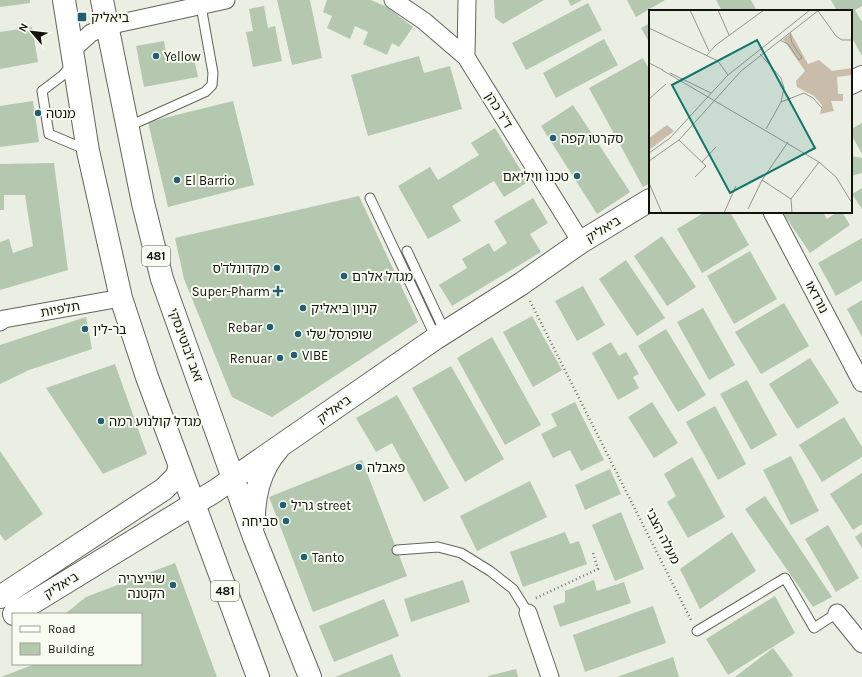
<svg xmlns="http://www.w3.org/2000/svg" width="862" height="677" viewBox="0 0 862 677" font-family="Karla,'Noto Sans Hebrew',sans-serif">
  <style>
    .building { fill: #b3c8af }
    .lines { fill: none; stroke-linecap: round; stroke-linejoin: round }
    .lane-casing { stroke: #62655b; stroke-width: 11 }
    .street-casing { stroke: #62655b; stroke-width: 19 }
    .secondary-casing { stroke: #62655b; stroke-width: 24 }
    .primary-casing { stroke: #62655b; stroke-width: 24 }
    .path { stroke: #757770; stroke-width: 2.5; stroke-dasharray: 1 3; stroke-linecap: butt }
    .lane { stroke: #fff; stroke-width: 9 }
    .street { stroke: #fff; stroke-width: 17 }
    .secondary { stroke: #fff; stroke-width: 22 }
    .primary { stroke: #fff; stroke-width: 22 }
    .poi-dot { fill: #215f75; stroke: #f8fcf0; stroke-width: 1.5 }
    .labels { text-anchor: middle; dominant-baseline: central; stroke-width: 4; stroke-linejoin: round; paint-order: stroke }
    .shield { fill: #f8fcf0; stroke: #575952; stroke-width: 1 }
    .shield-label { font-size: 12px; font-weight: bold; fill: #12130f }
    .poi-label { font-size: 13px; fill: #12130f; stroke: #f8fcf0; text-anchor: start }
    .street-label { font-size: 13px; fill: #12130f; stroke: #f8fcf0 }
    .inset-road { fill: none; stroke: #94968e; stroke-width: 1 }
    .view { fill: #0f766e; fill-opacity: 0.15; stroke: #0f766e; stroke-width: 2 }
    .inset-edge { fill: none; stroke: #12130f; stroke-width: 2 }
  </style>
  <rect width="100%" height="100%" fill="#ebeee3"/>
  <!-- building -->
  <path class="building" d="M0,0H30V3L0,7Z
    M277,0H310L322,58L292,65Z
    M327,0H371L387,7L413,27L399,47L392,43L387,55L363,44L368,32L355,26L350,39L327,28L332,16L323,12Z
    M494,0H544L503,24L495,18Z
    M568,0H582L571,6Z
    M627,0H665L636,17Z
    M716,0H751L757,11H722Z
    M831,0H862V6L855,10L862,22V56L851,36V11H837Z
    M588,3L602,30L526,70L512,43Z
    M264,6L268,28L275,26L282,61L253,67L246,32L253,31L249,9Z
    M650,23V44L641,28Z
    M32,27L38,62L0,69V32Z
    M604,39L618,65L556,98L543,73Z
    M164,41L167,59L193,54L198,77L144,87L136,46Z
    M419,56L424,73L450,66L462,109L368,136L351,75Z
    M643,58L650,71V183L643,187L589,88Z
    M33,101L39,142L0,147V106Z
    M233,101L254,185L168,207L148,122Z
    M573,105L630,192L597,214L541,126Z
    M862,123V154L851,134V129Z
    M495,128L528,182L504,197L494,181L452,206L461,221L428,239L398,186L430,167L438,180L479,155L471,143Z
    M851,156L862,158V173L851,176Z
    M54,163L68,270L0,290V242L9,239L13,253L33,246L25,195H4V210H0V164Z
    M862,188V209L852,194Z
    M359,196L418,322L272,417L232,397L184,279L175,238Z
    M533,198L548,223L530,234L541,252L452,306L439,285L467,268L462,259L489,243L494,252L507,243L494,221Z
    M705,212H730L749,245L702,273L677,229Z
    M823,212L827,219L837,212H842L850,225L810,253L783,213Z
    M662,236L696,287L667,306L634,256Z
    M862,238V281L836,296L818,263Z
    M750,251L777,299L734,324L707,276Z
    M626,260L665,318L637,336L599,279Z
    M583,286L605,325L577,341L555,301Z
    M862,300V337L847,309Z
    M784,303L809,346L761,374L735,332Z
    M703,308L735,365L709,380L677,322Z
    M532,316L562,370L533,387L503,332Z
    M86,317L92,349L29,370L0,384V345Z
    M666,329L706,395L678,412L638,346Z
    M492,337L541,425L505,445L457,358Z
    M611,342L619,356L626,352L639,374L633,377L639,388L618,400L592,353Z
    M810,358L839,403L797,429L769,384Z
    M115,364L147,454L103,474L46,388Z
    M451,366L504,459L465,482L412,388Z
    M747,380L777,435L751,450L720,394Z
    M397,395L449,488L424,502L392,443L376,452L356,418Z
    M575,402L604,460L581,471L570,450L553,458L541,434L557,426L551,414Z
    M652,402L678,443L654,458L628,417Z
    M715,406L746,464L718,480L686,422Z
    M844,417L862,447V457L822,482L799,445Z
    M0,451L43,514L5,541L0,534Z
    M791,456L819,511L791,525L763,470Z
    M692,457L725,517L688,538L667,502L676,496L664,474Z
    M362,460L407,576L313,612L269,497Z
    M610,469L621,494L585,510L575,485Z
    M862,473V524L853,530L830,494Z
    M530,481L547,517L477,551L460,516Z
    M765,496L832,597L813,607L745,509Z
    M621,512L644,569L615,581L592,525Z
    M828,525L859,578L836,592L805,539Z
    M565,532L570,544L579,541L587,564L523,587L510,552Z
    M732,532L756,571L700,609L680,569Z
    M862,532V548L855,537Z
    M175,563L217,677H1L35,664H141V614H65L86,597Z
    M463,580L470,602L411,622L404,599Z
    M594,580L597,591L624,582L631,603L560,627L553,606L565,602V591Z
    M775,596L795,633L728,675L706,639Z
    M384,599L399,636L334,662L319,626Z
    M653,606L666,643L585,672L573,635Z
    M773,648L793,675L791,677H735Z
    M392,654L401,677H335Z
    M673,657L679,677H617Z
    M516,669L518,677H488V676Z"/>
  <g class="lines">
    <!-- lane casing -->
    <g class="lane-casing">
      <path id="lane" d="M72,64L63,75L42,91L49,134L87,150
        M127,127L205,92L212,85L213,73L201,6
        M370,198L436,338
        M407,251L445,332
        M397,550L438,547L461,553L490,571L513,589L528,613
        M697,631L785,578L814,628L837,613"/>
    </g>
    <!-- street casing -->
    <g class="street-casing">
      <path id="street" d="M393,0L424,21L466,57L581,242
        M72,50L91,33L107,26L226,0
        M466,57L467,0
        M772,212L862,383
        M0,322L4,319L121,298
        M528,613L550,677
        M837,613L862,644"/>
    </g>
    <!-- secondary casing -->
    <g class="secondary-casing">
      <path id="secondary" d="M851,83L862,77
        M0,597L164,489L176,477L180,467
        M14,614L215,491L436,338L521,284L581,242L650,200"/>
    </g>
    <!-- primary casing -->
    <g class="primary-casing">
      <path id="primary" d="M64,0L88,151L121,298L147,377L258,677
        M102,0L143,203L162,279L254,537L310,677
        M254,523C253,497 260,469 278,449"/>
    </g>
    <!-- path -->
    <path class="path" d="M530,301L691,620
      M536,598L598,569L593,553"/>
    <!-- lane -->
    <use href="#lane" class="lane"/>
    <!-- street -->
    <use href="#street" class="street"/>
    <!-- secondary -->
    <use href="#secondary" class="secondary"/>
    <!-- primary -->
    <use href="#primary" class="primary"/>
  </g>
  <!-- markers -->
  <g class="poi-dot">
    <rect x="77" y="12" width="10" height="10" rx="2"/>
    <circle cx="156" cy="56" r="4"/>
    <circle cx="38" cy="113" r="4"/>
    <circle cx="553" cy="138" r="4"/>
    <circle cx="577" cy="176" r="4"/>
    <circle cx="177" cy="180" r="4"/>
    <circle cx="277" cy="268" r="4"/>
    <circle cx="344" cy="276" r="4"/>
    <path d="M276 285h4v4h4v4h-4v4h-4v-4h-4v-4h4z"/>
    <circle cx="303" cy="308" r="4"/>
    <circle cx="270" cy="327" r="4"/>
    <circle cx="85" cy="329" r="4"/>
    <circle cx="298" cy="334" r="4"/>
    <circle cx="294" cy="355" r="4"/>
    <circle cx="280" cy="358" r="4"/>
    <circle cx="101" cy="421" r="4"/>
    <circle cx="359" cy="467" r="4"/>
    <circle cx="283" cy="505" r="4"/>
    <circle cx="286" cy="521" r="4"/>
    <circle cx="304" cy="557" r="4"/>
    <circle cx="173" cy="585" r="4"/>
  </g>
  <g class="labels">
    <!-- shield labels -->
    <g class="shield">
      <rect x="142" y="246" width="28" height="20" rx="3"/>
      <rect x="211" y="581" width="28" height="20" rx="3"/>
    </g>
    <g class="shield-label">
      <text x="156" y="256">481</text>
      <text x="225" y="591">481</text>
    </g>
    <!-- poi labels -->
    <g class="poi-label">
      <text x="91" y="17">ביאליק</text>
      <text x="164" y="56">Yellow</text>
      <text x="46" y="113">מנטה</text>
      <text x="561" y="138">סקרטו קפה</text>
      <text x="569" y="176" text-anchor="end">טכנו וויליאם</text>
      <text x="185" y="180">El Barrio</text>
      <text x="269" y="268" text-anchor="end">מקדונלד'ס</text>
      <text x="352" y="276">מגדל אלרם</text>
      <text x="270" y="291" text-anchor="end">Super-Pharm</text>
      <text x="311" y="308">קניון ביאליק</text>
      <text x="262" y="327" text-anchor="end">Rebar</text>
      <text x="93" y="329">בר-לין</text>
      <text x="306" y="334">שופרסל שלי</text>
      <text x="302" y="355">VIBE</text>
      <text x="272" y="358" text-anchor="end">Renuar</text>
      <text x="109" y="421">מגדל קולנוע רמה</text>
      <text x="367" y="467">פאבלה</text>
      <text x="291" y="505">גריל street</text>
      <text x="278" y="521" text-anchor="end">סביחה</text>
      <text x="312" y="557">Tanto</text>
      <text x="165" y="578" text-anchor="end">שוייצריה<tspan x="165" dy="15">הקטנה</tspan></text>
    </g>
    <!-- street labels -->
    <g class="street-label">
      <text transform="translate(499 110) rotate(58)">ד"ר כהן</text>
      <text transform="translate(603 229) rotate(-31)">ביאליק</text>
      <text transform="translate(817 297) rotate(62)">נורדאו</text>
      <text transform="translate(60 309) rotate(-10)">תלפיות</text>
      <text transform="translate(186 345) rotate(70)">זאב ז'בוטינסקי</text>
      <text transform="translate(334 409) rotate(-35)">ביאליק</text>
      <text transform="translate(663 536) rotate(63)">מעלה הצבי</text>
      <text transform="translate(61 585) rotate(-32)">ביאליק</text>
    </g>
  </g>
  <!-- overview -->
  <g transform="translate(649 10)">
    <rect width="203" height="203" fill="#ebeee3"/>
    <path d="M142,23L159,54L170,50L183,61L203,58V65L188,67L189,84H194V91H182L185,101L171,104L173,95L165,86L148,77L147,71L156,61L134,29ZM18,115L25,121L0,140V128Z" fill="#c9bcaa"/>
    <path class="inset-road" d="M41,0L60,41M69,0L80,25M169,1L187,26L193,30H203M0,18L69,51L79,65M131,30L139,34L150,50L153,48L143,33L141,23M111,44L132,68L135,78L132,92L117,119M57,46L67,35L115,0M0,53L14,60M13,60L170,152L187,167L203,193M21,63L62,83M0,89L17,74M132,92L155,83L164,88L173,98M30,130L57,156L46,167M0,143L21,128L79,65L161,0M0,151L30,130L92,61L170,0M53,152L67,137M113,170L142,189M0,173L13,203M99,199L113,170L139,132M75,203L87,176M143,203L142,189L170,152"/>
    <path class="view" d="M108,30L166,138L81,183L23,75Z"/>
    <rect width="203" height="203" class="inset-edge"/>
  </g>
  <!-- legend -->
  <rect x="12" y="613" width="130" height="52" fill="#f8fcf0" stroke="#9c9f96"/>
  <rect x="20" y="626" width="20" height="6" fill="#ffffff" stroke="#9c9f96"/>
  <text x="48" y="633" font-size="12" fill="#12130f">Road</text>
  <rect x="20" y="643" width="20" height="12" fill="#b3c8af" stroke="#9c9f96"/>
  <text x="48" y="653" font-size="12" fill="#12130f">Building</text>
  <!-- north arrow -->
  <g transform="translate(32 32) rotate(298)" stroke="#f8fcf0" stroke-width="3" paint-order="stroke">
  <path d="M0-3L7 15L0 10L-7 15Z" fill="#12130f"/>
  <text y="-6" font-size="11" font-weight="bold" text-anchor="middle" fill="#12130f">N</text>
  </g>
</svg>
